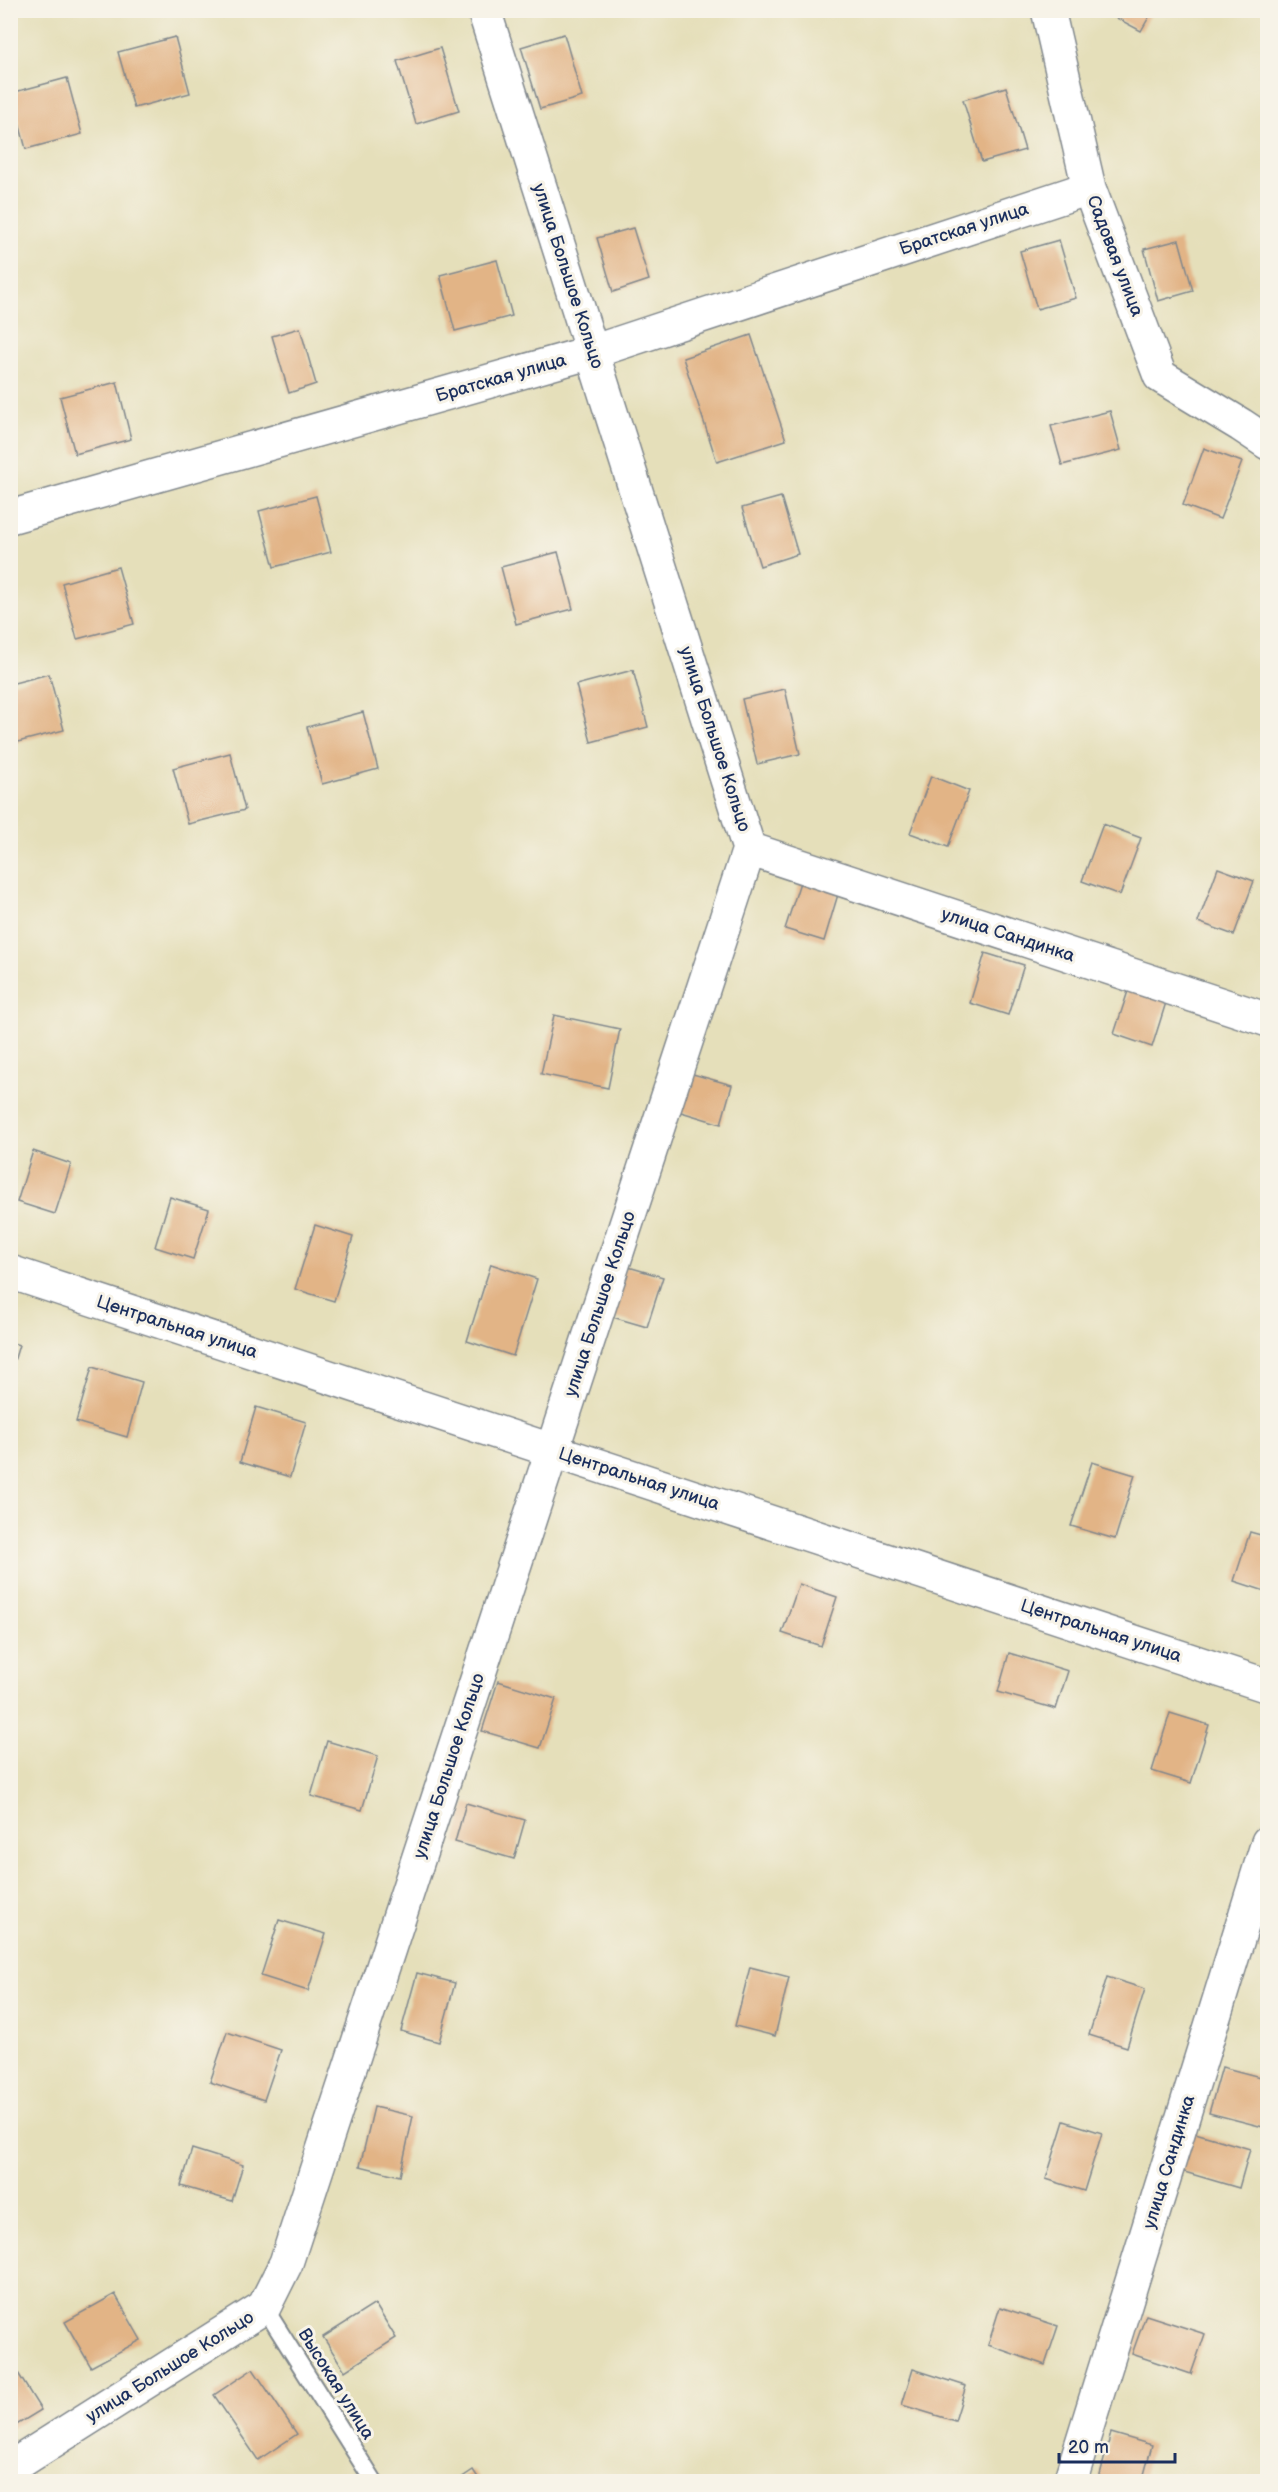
<svg xmlns="http://www.w3.org/2000/svg" width="1278" height="2492" viewBox="0 0 1278 2492" font-family="'Balsamiq Sans',sans-serif">
  <style>
    .building { fill: #e2b486 }
    .lines { fill: none; stroke-linecap: round; stroke-linejoin: round }
    .service-casing { stroke: #80878c; stroke-width: 20 }
    .minor-casing { stroke: #80878c; stroke-width: 36 }
    .service { stroke: #fff; stroke-width: 16 }
    .minor { stroke: #fff; stroke-width: 33 }
    .labels { text-anchor: middle; dominant-baseline: central; stroke-width: 6; stroke-linejoin: round; paint-order: stroke }
    .street-label { font-size: 18px; fill: #1b2f5e; stroke: #f7f3e8 }
  </style>
  <rect width="100%" height="100%" fill="#f7f3e8"/>
  <filter id="ink" filterUnits="userSpaceOnUse"><feTurbulence type="fractalNoise" baseFrequency=".0167" numOctaves="2"/><feDisplacementMap in="SourceGraphic" scale="12" xChannelSelector="R" yChannelSelector="G"/><feConvolveMatrix kernelMatrix="1 2 1 2 8 2 1 2 1" color-interpolation-filters="sRGB"/></filter>
  <filter id="wash" filterUnits="userSpaceOnUse"><feTurbulence type="fractalNoise" baseFrequency=".008" numOctaves="4" result="noise"/><feDisplacementMap in="SourceGraphic" scale="24" xChannelSelector="R" yChannelSelector="G"/><feGaussianBlur stdDeviation="1.35" result="paint"/><feColorMatrix in="noise" values="0 0 0 0 0 0 0 0 0 0 0 0 0 0 0 0 0 1.4 0 .05"/><feComposite in="paint" operator="in"/></filter>
  <g filter="url(#wash)">
    <rect width="100%" height="100%" fill="#e5dfba"/>
    <g id="blocks">
      <!-- building -->
      <path class="building" d="M1111,10H1153L1141,31L1109,14Z
        M564,34L582,97L540,109L521,47Z
        M175,37L190,93L134,108L118,52Z
        M440,48L459,111L416,124L397,61Z
        M67,78L82,134L26,149L11,93Z
        M1006,87L1025,150L982,162L963,100Z
        M633,228L649,280L613,292L597,238Z
        M1059,240L1076,298L1037,309L1020,251Z
        M1179,240L1193,291L1158,301L1144,249Z
        M497,260L512,316L455,331L440,275Z
        M300,328L316,384L289,393L272,336Z
        M751,335L786,440L717,462L683,358Z
        M117,382L131,439L75,454L60,397Z
        M1110,411L1121,450L1062,465L1051,426Z
        M1204,448L1242,462L1220,519L1183,505Z
        M316,496L331,552L274,567L259,511Z
        M781,497L798,554L760,566L742,508Z
        M558,552L573,609L516,624L501,567Z
        M118,567L134,624L77,639L62,583Z
        M633,670L648,727L591,742L576,685Z
        M49,674L64,730L10,744V684Z
        M785,689L800,754L757,764L742,699Z
        M363,712L378,769L322,784L307,727Z
        M230,753L245,810L188,824L173,768Z
        M931,776L969,791L948,847L910,833Z
        M1103,824L1141,838L1120,895L1082,881Z
        M1218,868L1254,881L1234,935L1198,922Z
        M801,879L839,891L824,941L785,929Z
        M985,953L1024,965L1008,1015L970,1003Z
        M1130,985L1168,996L1152,1047L1114,1034Z
        M554,1015L620,1029L608,1088L541,1074Z
        M682,1071L732,1085L721,1124L671,1109Z
        M33,1151L71,1164L55,1214L17,1202Z
        M170,1197L209,1209L193,1259L155,1247Z
        M315,1225L353,1237L334,1301L295,1289Z
        M491,1264L537,1279L513,1356L467,1341Z
        M625,1266L663,1277L647,1327L609,1316Z
        M10,1342L19,1345L11,1371H10Z
        M92,1367L142,1382L127,1437L76,1422Z
        M256,1407L306,1422L290,1477L240,1462Z
        M1092,1462L1135,1475L1115,1539L1071,1526Z
        M1250,1532L1268,1537V1592L1234,1581Z
        M799,1584L837,1597L821,1646L782,1633Z
        M1009,1653L1068,1671L1056,1709L998,1692Z
        M498,1681L556,1699L540,1748L482,1731Z
        M1170,1713L1209,1725L1191,1783L1152,1771Z
        M327,1741L378,1756L362,1810L311,1796Z
        M466,1803L525,1820L514,1859L455,1842Z
        M279,1920L326,1934L308,1991L261,1976Z
        M1267,1927H1268V1952L1260,1950Z
        M750,1967L789,1977L775,2036L735,2026Z
        M417,1973L455,1983L439,2042L401,2031Z
        M1107,1977L1145,1989L1127,2047L1089,2035Z
        M227,2032L281,2050L264,2100L210,2082Z
        M1222,2067L1268,2079L1267,2128L1209,2113Z
        M374,2107L413,2116L400,2176L360,2166Z
        M1064,2121L1102,2133L1084,2191L1046,2179Z
        M1192,2132L1250,2149L1239,2188L1181,2171Z
        M192,2149L243,2165L232,2201L181,2186Z
        M115,2294L141,2340L91,2367L65,2322Z
        M375,2304L396,2338L345,2371L323,2337Z
        M1000,2307L1058,2326L1045,2365L988,2345Z
        M1146,2315L1205,2334L1191,2374L1132,2354Z
        M13,2365L41,2410L10,2429V2367Z
        M253,2369L297,2434L258,2460L214,2395Z
        M913,2369L966,2386L955,2421L902,2405Z
        M1111,2433L1152,2445L1142,2482H1098Z
        M473,2470L481,2482H455Z"/>
    </g>
  </g>
  <g filter="url(#ink)">
    <use href="#blocks" fill-opacity="0" stroke="#80878c" stroke-width="1.5"/>
    <g class="lines">
      <!-- service casing -->
      <g class="service-casing">
        <path id="service" d="M264,2307L374,2482"/>
      </g>
      <!-- minor casing -->
      <g class="minor-casing">
        <path id="minor" d="M1048,10L1089,188L1160,376L1241,425L1268,443
          M10,517L592,352L1089,188
          M749,849L1268,1020
          M10,1272L1268,1686
          M10,2468L264,2307L286,2263L749,849L484,10
          M1070,2482L1268,1842"/>
      </g>
      <!-- service -->
      <use href="#service" class="service"/>
      <!-- minor -->
      <use href="#minor" class="minor"/>
    </g>
  </g>
  <g class="labels">
    <!-- street labels -->
    <g class="street-label">
      <text transform="translate(964 229) rotate(-18)">Братская улица</text>
      <text transform="translate(1115 256) rotate(69)">Садовая улица</text>
      <text transform="translate(568 276) rotate(72)">улица Большое Кольцо</text>
      <text transform="translate(501 378) rotate(-16)">Братская улица</text>
      <text transform="translate(715 739) rotate(72)">улица Большое Кольцо</text>
      <text transform="translate(1008 935) rotate(18)">улица Сандинка</text>
      <text transform="translate(600 1304) rotate(-72)">улица Большое Кольцо</text>
      <text transform="translate(177 1327) rotate(18)">Центральная улица</text>
      <text transform="translate(639 1479) rotate(18)">Центральная улица</text>
      <text transform="translate(1101 1631) rotate(18)">Центральная улица</text>
      <text transform="translate(449 1766) rotate(-72)">улица Большое Кольцо</text>
      <text transform="translate(1169 2162) rotate(-73)">улица Сандинка</text>
      <text transform="translate(170 2367) rotate(-32)">улица Большое Кольцо</text>
      <text transform="translate(336 2384) rotate(58)">Высокая улица</text>
    </g>
  </g>
  <!-- margin -->
  <rect width="1278" height="2492" fill="none" stroke="#f7f3e8" stroke-width="36"/>
  <!-- scale -->
  <path d="M1059 2453v9h116v-9" fill="none" stroke="#1b2f5e" stroke-width="3"/>
  <text x="1068" y="2453" font-size="18" fill="#1b2f5e" stroke="#f7f3e8" stroke-width="4.5" paint-order="stroke">20 m</text>
</svg>
